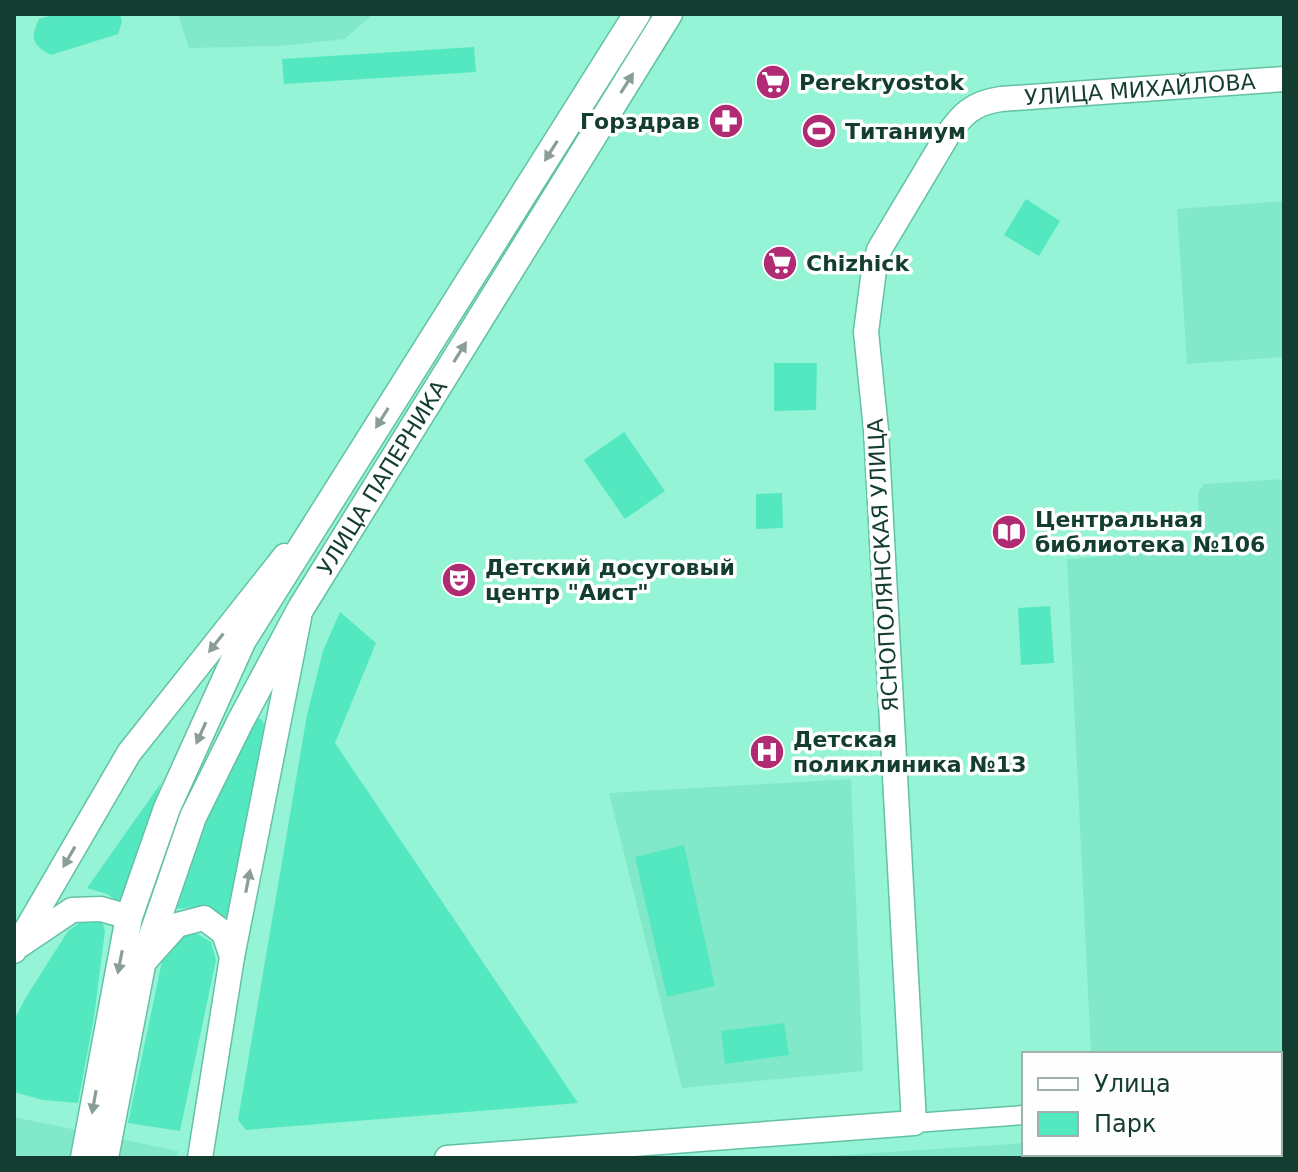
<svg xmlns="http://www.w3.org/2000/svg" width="1298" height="1172" viewBox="0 0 1298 1172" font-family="'DejaVu Sans',sans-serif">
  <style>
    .built { fill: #81e9ca }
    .green { fill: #54e8c1 }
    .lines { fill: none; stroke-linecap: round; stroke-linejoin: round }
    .minor-casing { stroke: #62c1a6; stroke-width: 21 }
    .tertiary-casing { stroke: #62c1a6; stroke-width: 27 }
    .secondary-casing { stroke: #62c1a6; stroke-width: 29 }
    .minor { stroke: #fff; stroke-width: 18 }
    .tertiary { stroke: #fff; stroke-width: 24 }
    .secondary { stroke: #fff; stroke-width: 26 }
    .oneway { fill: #8a9e98 }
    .labels { text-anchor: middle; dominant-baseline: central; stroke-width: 7; stroke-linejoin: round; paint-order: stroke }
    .poi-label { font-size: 22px; font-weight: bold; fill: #143d32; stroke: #fefefe; text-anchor: start }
    .street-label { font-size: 22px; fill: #143d32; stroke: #fefefe }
  </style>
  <rect width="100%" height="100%" fill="#95f3d6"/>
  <!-- built -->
  <path class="built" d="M178,14H373L345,39L281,46L189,48Z
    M1284,201V357L1187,364L1177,209Z
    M1284,479V1066H1280V1054H1091L1067,559L1201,549L1198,493L1204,484Z
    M851,779L863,1071L682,1088L609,793Z
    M14,1117L178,1151L177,1158H14Z
    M1280,1126H1284V1158H800L1024,1143V1154H1280Z"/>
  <!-- green -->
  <path class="green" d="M55,14H120L122,22L118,34L51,55C32,45 30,38 39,19Z
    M474,47L476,72L284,84L282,59Z
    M1026,199L1060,221L1039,256L1004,235Z
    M774,363H817L816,410L774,411Z
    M624,432L665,491L625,519L584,460Z
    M782,493L783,528L756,529V494Z
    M1050,606L1054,663L1021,665L1018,608Z
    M340,612L376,643L335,743L578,1103L246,1130L238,1120L307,715L323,651Z
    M256,717L262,720L265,728L229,924C211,906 201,906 177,909L204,817Z
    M161,783L120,903L107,894L87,888Z
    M684,845L715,986L667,997L635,857Z
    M101,918L105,931L94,1017L78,1103L43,1100L14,1092V1020L26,997L68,931L85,919Z
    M196,933L211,942L216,960L180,1131L128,1123L165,947L180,934Z
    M784,1023L789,1055L725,1064L721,1031Z"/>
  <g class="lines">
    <!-- minor casing -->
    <g class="minor-casing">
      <path id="minor" d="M1280,1102H1284
        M914,1123L1024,1115"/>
    </g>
    <!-- tertiary casing -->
    <g class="tertiary-casing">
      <g id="tertiary">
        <path d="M20,945L72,910L101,909L129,917"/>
        <path d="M14,951L129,753L285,556"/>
        <path d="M143,963L177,925L204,918L224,933L232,957"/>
        <path d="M200,1158L232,957L299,618"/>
        <path id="s1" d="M447,1158L914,1123L876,430L866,332L874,270L879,250L947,136C962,114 973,103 1001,99L1284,79"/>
      </g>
    </g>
    <!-- secondary casing -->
    <g class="secondary-casing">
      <g id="secondary">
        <path d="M84,1158L129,917L167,808L243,640L637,14"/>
        <path id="s2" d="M105,1158L142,965L193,817L240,722L301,608L669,14"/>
      </g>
    </g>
    <!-- minor -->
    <use href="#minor" class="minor"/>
    <!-- tertiary -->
    <use href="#tertiary" class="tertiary"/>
    <!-- secondary -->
    <use href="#secondary" class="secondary"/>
  </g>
  <!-- one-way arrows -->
  <defs><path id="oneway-solid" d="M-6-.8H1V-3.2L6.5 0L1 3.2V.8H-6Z" transform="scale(2)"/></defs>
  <g class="oneway">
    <use href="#oneway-solid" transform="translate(627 83) rotate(-58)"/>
    <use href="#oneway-solid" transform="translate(551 151) rotate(122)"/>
    <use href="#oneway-solid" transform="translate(460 352) rotate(-58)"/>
    <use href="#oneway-solid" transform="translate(382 418) rotate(122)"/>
    <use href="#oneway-solid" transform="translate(216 643) rotate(128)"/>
    <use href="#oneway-solid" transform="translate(201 733) rotate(114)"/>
    <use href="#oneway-solid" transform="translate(69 857) rotate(120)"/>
    <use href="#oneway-solid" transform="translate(248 881) rotate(-79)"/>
    <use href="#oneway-solid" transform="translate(120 962) rotate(101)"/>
    <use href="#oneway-solid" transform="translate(94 1102) rotate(100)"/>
  </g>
  <!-- icons -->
  <defs>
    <g id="supermarket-disc" transform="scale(1.8)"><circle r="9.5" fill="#b02b73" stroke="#fefefe"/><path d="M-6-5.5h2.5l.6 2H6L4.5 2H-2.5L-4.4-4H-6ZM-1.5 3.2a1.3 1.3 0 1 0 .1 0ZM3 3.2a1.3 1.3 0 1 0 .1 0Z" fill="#fff"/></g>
    <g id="pharmacy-disc" transform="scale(1.8)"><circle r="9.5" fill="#b02b73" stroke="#fefefe"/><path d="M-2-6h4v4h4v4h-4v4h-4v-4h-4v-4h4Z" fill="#fff"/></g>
    <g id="stadium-disc" transform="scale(1.8)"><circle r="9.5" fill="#b02b73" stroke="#fefefe"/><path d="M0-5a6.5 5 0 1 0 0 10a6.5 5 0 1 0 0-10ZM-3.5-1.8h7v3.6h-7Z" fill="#fff"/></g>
    <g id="library-disc" transform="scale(1.8)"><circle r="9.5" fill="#b02b73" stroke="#fefefe"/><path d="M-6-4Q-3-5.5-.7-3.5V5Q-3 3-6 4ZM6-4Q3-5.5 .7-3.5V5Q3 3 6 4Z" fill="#fff"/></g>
    <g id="theatre-disc" transform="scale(1.8)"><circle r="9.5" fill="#b02b73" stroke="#fefefe"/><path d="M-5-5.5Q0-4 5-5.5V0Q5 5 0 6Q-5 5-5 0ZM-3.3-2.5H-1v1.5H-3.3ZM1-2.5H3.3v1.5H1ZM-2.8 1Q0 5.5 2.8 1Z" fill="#fff"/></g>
    <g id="hospital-disc" transform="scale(1.8)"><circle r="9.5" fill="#b02b73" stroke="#fefefe"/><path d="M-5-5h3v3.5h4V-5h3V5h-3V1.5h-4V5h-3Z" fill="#fff"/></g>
  </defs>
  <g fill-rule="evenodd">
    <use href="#supermarket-disc" x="773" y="82"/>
    <use href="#pharmacy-disc" x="726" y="121"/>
    <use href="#stadium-disc" x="819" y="131"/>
    <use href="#supermarket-disc" x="780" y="263"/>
    <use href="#library-disc" x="1009" y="532"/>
    <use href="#theatre-disc" x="459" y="580"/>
    <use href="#hospital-disc" x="767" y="752"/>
  </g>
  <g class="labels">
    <!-- poi labels -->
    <g class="poi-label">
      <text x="799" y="82">Perekryostok</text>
      <text x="700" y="121" text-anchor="end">Горздрав</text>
      <text x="845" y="131">Титаниум</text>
      <text x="806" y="263">Chizhick</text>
      <text x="1035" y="519">Центральная<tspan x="1035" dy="25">библиотека №106</tspan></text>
      <text x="485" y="567">Детский досуговый<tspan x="485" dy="25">центр "Аист"</tspan></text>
      <text x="793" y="739">Детская<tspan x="793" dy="25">поликлиника №13</tspan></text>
    </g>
    <!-- street labels -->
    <g class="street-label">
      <text stroke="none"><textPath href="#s1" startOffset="1684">УЛИЦА МИХАЙЛОВА</textPath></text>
      <text stroke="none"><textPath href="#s2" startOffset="742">УЛИЦА ПАПЕРНИКА</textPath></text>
      <text transform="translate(883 565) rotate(-93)">ЯСНОПОЛЯНСКАЯ УЛИЦА</text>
    </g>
  </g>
  <!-- border -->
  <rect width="1298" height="1172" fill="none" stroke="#143d32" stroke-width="32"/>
  <!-- legend -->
  <rect x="1022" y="1052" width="260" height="104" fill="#fefefe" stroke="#a0b1ac" stroke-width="2"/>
  <rect x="1038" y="1078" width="40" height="12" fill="#ffffff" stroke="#a0b1ac" stroke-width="2"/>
  <text x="1094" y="1092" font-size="24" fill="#143d32">Улица</text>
  <rect x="1038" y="1112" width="40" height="24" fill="#54e8c1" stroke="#a0b1ac" stroke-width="2"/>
  <text x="1094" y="1132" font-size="24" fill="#143d32">Парк</text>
</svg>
